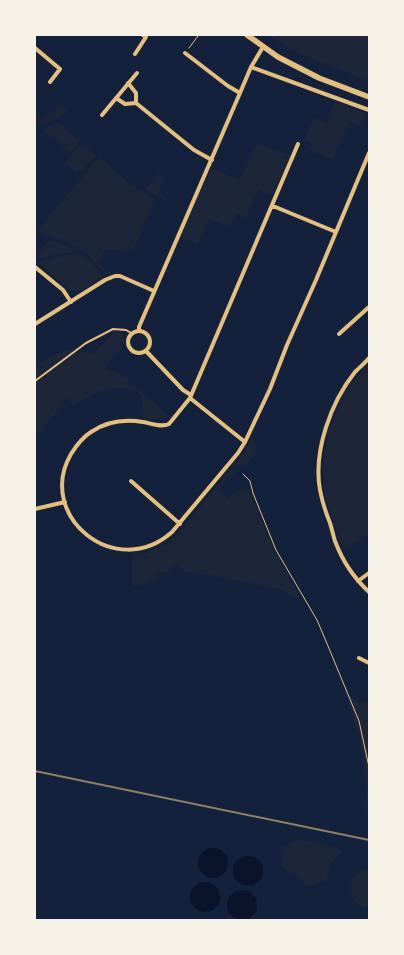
<svg xmlns="http://www.w3.org/2000/svg" width="404" height="955" viewBox="0 0 404 955" font-family="'Public Sans',sans-serif">
  <style>
    .green { fill: #1d2539 }
    .water { fill: #0b132b }
    .lines { fill: none; stroke-linecap: round; stroke-linejoin: round }
    .path { stroke: #e5c07b; stroke-width: 1 }
    .service { stroke: #e5c07b; stroke-width: 2 }
    .minor { stroke: #e5c07b; stroke-width: 4 }
    .secondary { stroke: #e5c07b; stroke-width: 5.5 }
    .rail { stroke: #918062; stroke-width: 2 }
  </style>
  <rect width="100%" height="100%" fill="#14213d"/>
  <!-- green -->
  <path class="green" d="M268,35H369V82L295,52Z
    M335,102L366,113L361,126L350,122L333,159L309,150L312,143L305,140L312,118L327,123Z
    M61,103L68,110L62,117L40,124L35,120L36,115L43,120L49,113L52,115Z
    M59,123L80,141L70,153L44,131L48,127Z
    M81,143L96,155L83,170L75,172L64,163Z
    M256,143L290,155L289,157L288,161L272,196L258,190L246,218L237,214L230,228L209,219L198,245L185,239L181,236L211,168L240,180Z
    M99,157L129,183L155,200L132,252L106,249L97,262L111,274H105L85,252L67,242L36,232Z
    M159,173L165,178L159,191L170,201L169,202L145,190Z
    M49,240L60,243L76,251L35,259V257Z
    M78,254C88,255 96,267 102,276L100,279L81,291H71L39,263L40,262L65,255Z
    M113,333H122L126,341L121,349L105,365V368L126,377L169,417L164,420L143,418L142,395C139,393 135,391 131,390C111,383 91,395 74,405L67,398L35,440V365L66,350L94,353Z
    M369,365V534L343,550L325,498L323,466L328,431L347,387Z
    M253,438L257,452L243,468H241L239,467L237,462L248,446Z
    M231,469L234,470L235,475L234,478L230,475L219,489L228,498L239,490L250,492L275,552L300,597L295,598L279,589L204,574L182,572L177,565L167,572L156,573L157,580L132,587V556L149,553L161,547L172,540L182,529Z
    M345,692L360,704L369,699V828H368L365,774L360,739Z
    M300,839L337,848L342,853L329,865L327,880L307,886L282,866L283,846Z
    M364,869L369,872V906L363,908L354,901L349,887L354,876Z"/>
  <!-- water -->
  <path class="water" d="M198 863a15 15 0 1 1 30 0a15 15 0 1 1-30 0Z
    M233 871a15 15 0 1 1 30 0a15 15 0 1 1-30 0Z
    M190 897a15 15 0 1 1 30 0a15 15 0 1 1-30 0Z
    M227 905a15 15 0 1 1 30 0a15 15 0 1 1-30 0Z"/>
  <g class="lines">
    <!-- path -->
    <path class="path" d="M189,48L198,36L196,35
      M243,474L250,481L253,493L276,550L317,620L328,646L359,721L369,767"/>
    <!-- service -->
    <path class="service" d="M35,381L86,343L113,329L126,330L133,334"/>
    <!-- minor -->
    <path class="minor" d="M35,48L60,69L50,82
      M185,53L228,86L240,93
      M135,54L146,37L143,35
      M251,67L369,110
      M128,83L136,93V103
      M116,98L125,104L136,103L194,150L212,160
      M102,115L137,73
      M298,144L190,398L169,424C161,428 151,423 143,422C125,419 107,421 91,432C83,437 76,446 71,454C35,516 116,582 172,532L238,453L245,442L270,389L287,345L316,280L369,153
      M273,206L336,232
      M35,267L63,290L71,302
      M35,324L105,280L115,276H120L154,291
      M139,331V327L240,93L251,67L263,47
      M128 342a11 11 0 1 1 22 0a11 11 0 1 1-22 0Z
      M339,334L369,307
      M146,351L183,390L191,395
      M369,358C365,363 360,367 355,372C331,402 313,451 320,490C322,501 326,513 330,523C332,529 333,535 335,541C342,560 354,578 369,592
      M190,398L245,442
      M131,481L180,524
      M35,509L65,502
      M358,581L369,573
      M359,658L369,663"/>
    <!-- secondary -->
    <path class="secondary" d="M247,35L278,57L319,78L369,97"/>
    <!-- rail -->
    <path class="rail" d="M35,771L369,840"/>
  </g>
  <!-- border -->
  <rect width="404" height="955" fill="none" stroke="#f6f1e7" stroke-width="72"/>
</svg>
